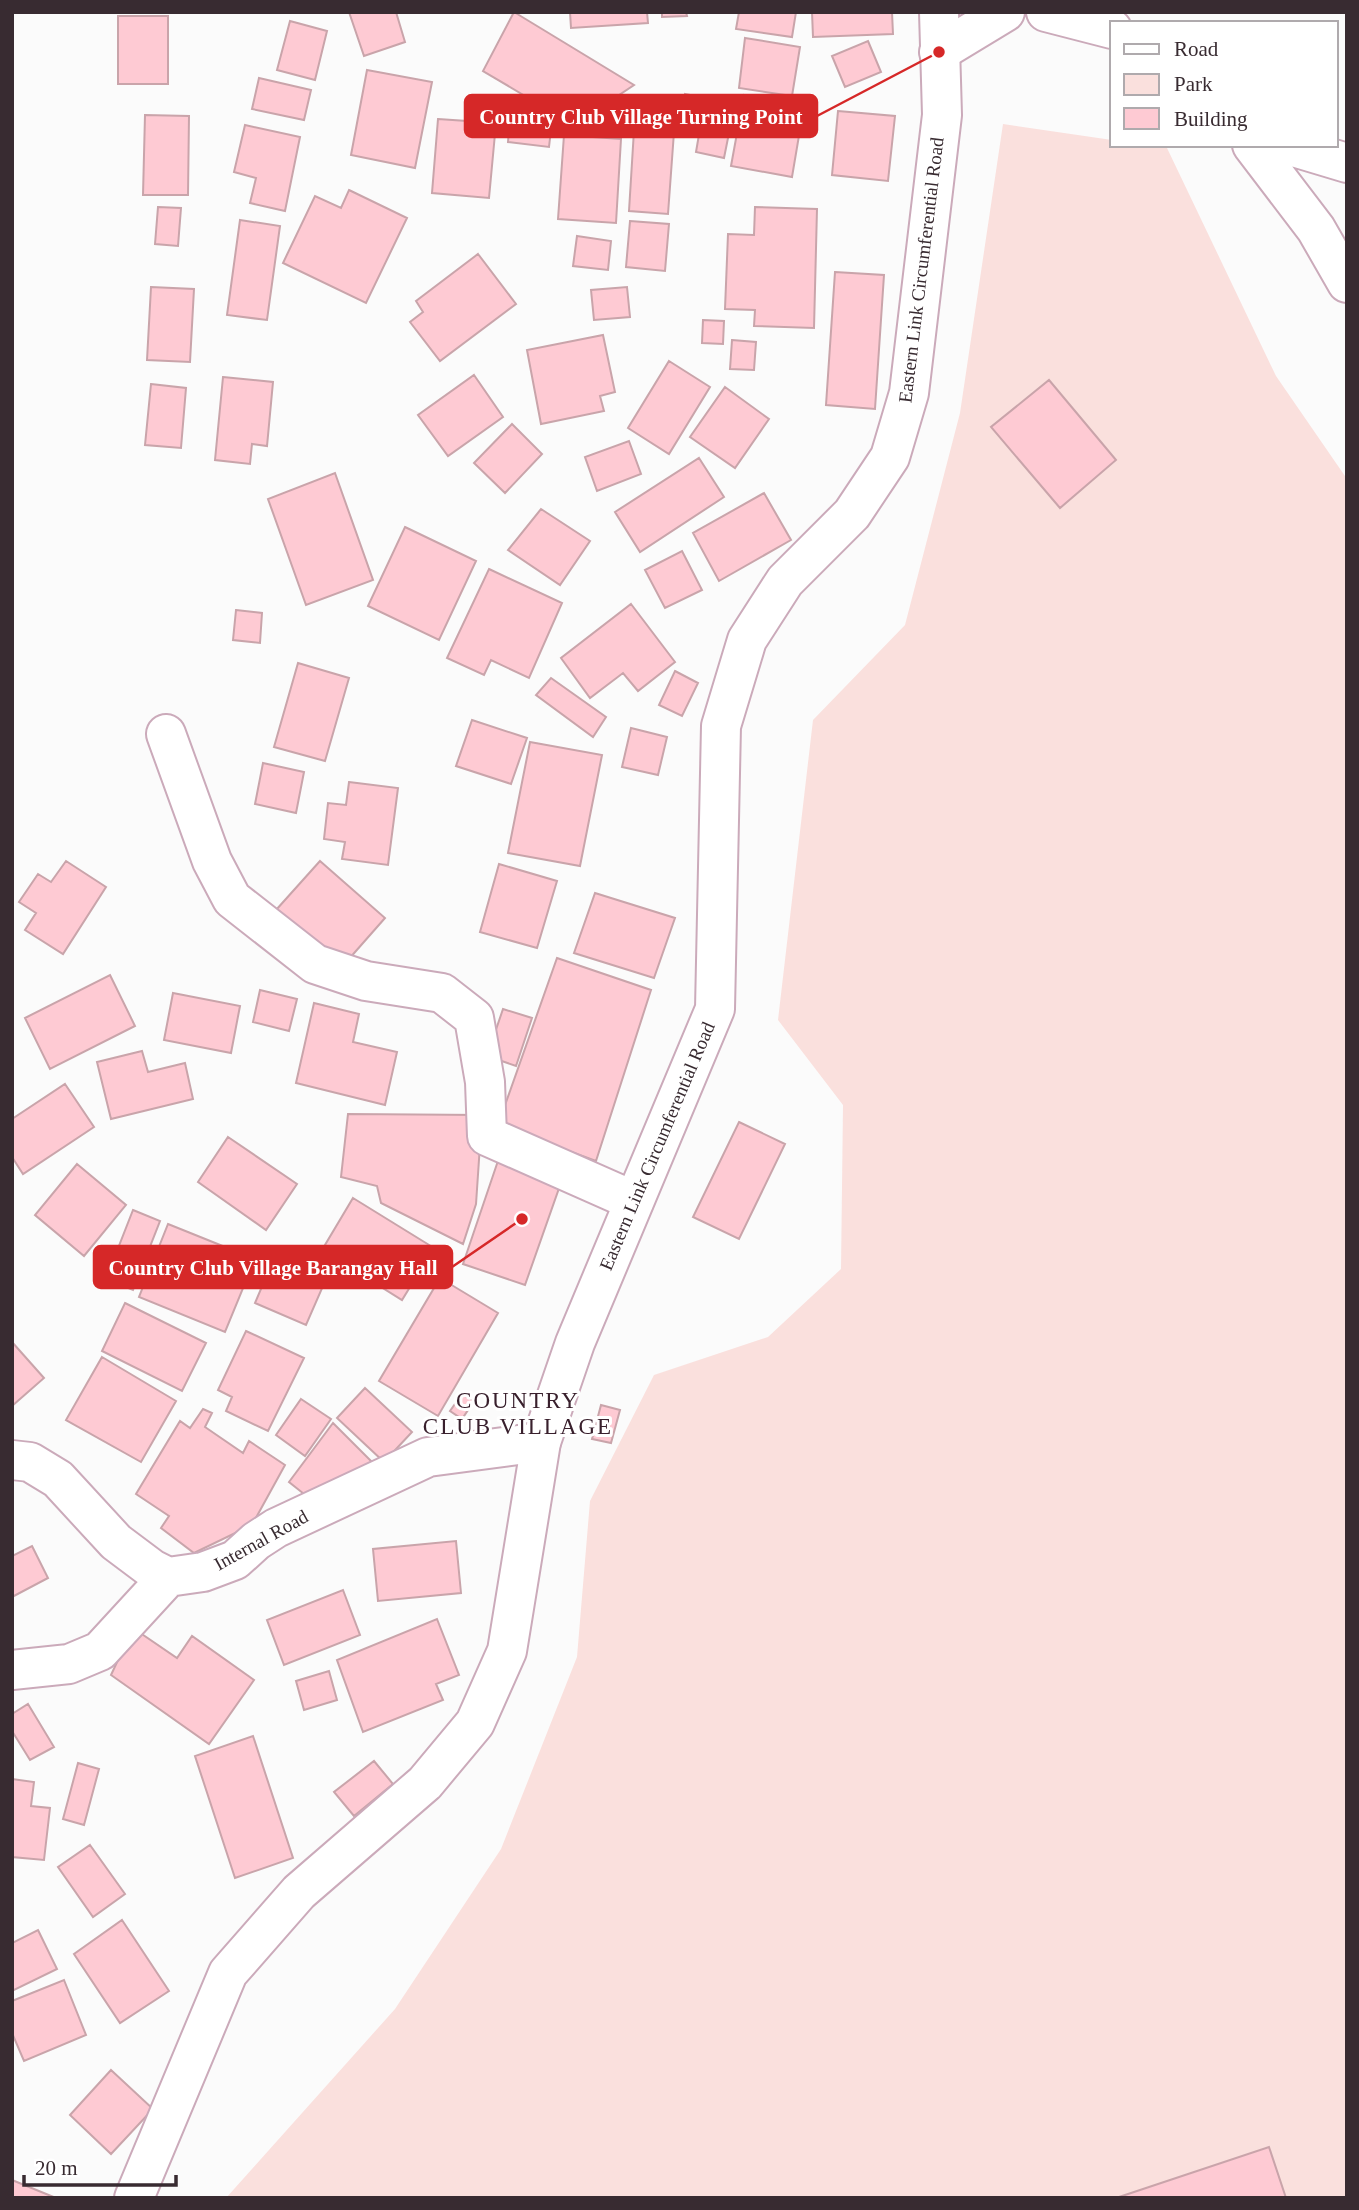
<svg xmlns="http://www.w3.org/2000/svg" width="1359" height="2210" viewBox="0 0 1359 2210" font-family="'Times New Roman',serif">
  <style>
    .green { fill: #fae0dd }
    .building { fill: #fecad3; stroke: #c9a4aa; stroke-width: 2 }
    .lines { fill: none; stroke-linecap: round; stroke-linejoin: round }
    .street-casing { stroke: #cbaaba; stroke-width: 42 }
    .secondary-casing { stroke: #cbaaba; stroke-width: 42 }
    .street { stroke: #fff; stroke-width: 38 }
    .secondary { stroke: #fff; stroke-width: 38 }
    .labels { text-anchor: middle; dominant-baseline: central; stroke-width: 6; stroke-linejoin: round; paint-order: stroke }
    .street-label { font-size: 19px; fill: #382b31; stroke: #fff }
    .quarter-label { font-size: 23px; letter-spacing: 2px; fill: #39202d; stroke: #fff }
    .leader { fill: none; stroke: #d62828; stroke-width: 2.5 }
    .callout-dot { fill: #d62828; stroke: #fff; stroke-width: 2.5 }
    .callout { fill: #d62828; stroke: #d62828; stroke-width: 2.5 }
    .callout-label { font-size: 21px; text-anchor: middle; font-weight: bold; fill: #fff }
  </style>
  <rect width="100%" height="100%" fill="#fbfbfb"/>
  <!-- green -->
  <path class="green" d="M1003,124L1112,140V145L1167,148L1276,376L1347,479V2198H226L395,2009L501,1849L577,1657L590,1501L654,1375L768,1337L841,1269L843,1105L778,1020L813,720L905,625L960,413Z"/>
  <!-- building -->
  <path class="building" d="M349,12H396L405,42L364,56Z
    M514,12L634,85L574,125L483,71Z
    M570,12H647L648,23L571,28Z
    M662,12H686L687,16L662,17Z
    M739,12H796L792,37L736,29Z
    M812,12H892L893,34L813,37Z
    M118,16H168V84H118Z
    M290,21L327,31L315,80L277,70Z
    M745,38L800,47L792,96L739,88Z
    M868,41L881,72L845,87L832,56Z
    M367,70L432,82L415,168L351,155Z
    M259,78L311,90L304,120L252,109Z
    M685,94L701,97L694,128L679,125Z
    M744,95L804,106L792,177L731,166Z
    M838,111L895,116L888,181L832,175Z
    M145,115L189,116L188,195H143Z
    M510,116L552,121L549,147L508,142Z
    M702,117L731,123L724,158L696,152Z
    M438,119L496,123L489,198L432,193Z
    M245,125L300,137L285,211L250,203L256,178L234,172Z
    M634,130L674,132L668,214L629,211Z
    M564,135L621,139L616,223L558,219Z
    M349,190L407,218L366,303L283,263L315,196L341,208Z
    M158,207L181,208L178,246L155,244Z
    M755,207L817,209L814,328L754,326L755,310L725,309L728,234L754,235Z
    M240,220L280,226L267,320L227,315Z
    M630,221L669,224L665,271L626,267Z
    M577,236L611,241L608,270L573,266Z
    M478,254L516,304L440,361L410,322L423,312L416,301Z
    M835,272L884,275L875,409L826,405Z
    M151,287L194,289L190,362L147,360Z
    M627,287L630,317L594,320L591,290Z
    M703,320L724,321L723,344L702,343Z
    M603,335L615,392L600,396L604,411L541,424L527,350Z
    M732,340L756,342L754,370L730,369Z
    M669,361L710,387L669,454L628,428Z
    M474,375L503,417L448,456L418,415Z
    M223,377L273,382L267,446L252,444L250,464L215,460Z
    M1049,380L1116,460L1060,508L991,427Z
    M151,384L186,388L181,448L145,445Z
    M725,387L769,419L735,468L690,437Z
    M512,424L542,454L505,493L474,463Z
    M629,441L641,474L597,491L585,457Z
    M699,458L724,497L640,552L615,512Z
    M335,473L373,580L306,605L268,499Z
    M764,493L791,540L719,581L693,533Z
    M541,509L590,541L560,585L508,550Z
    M405,527L476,561L439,640L368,606Z
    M682,551L702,590L665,608L645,570Z
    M489,569L562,603L529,678L491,660L484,675L447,658Z
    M631,604L675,662L638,691L623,673L590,698L561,658Z
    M236,610L262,613L260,643L233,640Z
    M298,663L349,678L325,761L274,747Z
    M675,671L698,683L682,716L659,705Z
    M551,678L606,717L593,737L536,695Z
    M472,720L527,738L511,784L456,766Z
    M631,728L667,737L658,775L622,767Z
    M530,742L602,755L580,866L508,853Z
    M263,763L304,772L296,813L255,804Z
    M349,782L398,788L388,865L342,859L345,842L324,839L328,803L346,805Z
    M66,861L106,887L63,954L25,930L36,913L19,902L38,874L51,882Z
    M320,861L385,918L341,968L276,910Z
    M499,864L557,881L537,948L480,932Z
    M595,893L675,918L654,978L574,953Z
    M557,958L651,990L596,1161L498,1125Z
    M110,975L135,1026L50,1069L25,1018Z
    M260,990L297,999L289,1031L253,1022Z
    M173,993L240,1006L231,1053L164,1040Z
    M314,1003L359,1014L353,1042L397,1052L385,1105L296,1083Z
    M503,1009L532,1018L516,1066L487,1056Z
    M142,1051L148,1072L185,1063L193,1099L111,1119L97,1062Z
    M65,1084L94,1127L23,1174L12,1157V1119Z
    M348,1114L482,1115L476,1204L463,1244L381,1203L377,1186L341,1177Z
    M739,1122L785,1144L739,1239L693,1217Z
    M228,1137L297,1184L266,1230L198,1182Z
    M501,1152L564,1174L525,1285L463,1264Z
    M77,1164L126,1205L84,1256L35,1215Z
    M353,1198L434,1248L402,1300L322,1250Z
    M133,1210L160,1221L133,1290L106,1279Z
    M168,1224L255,1259L225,1332L139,1297Z
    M272,1263L323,1286L306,1325L255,1303Z
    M440,1278L498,1313L438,1416L379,1381Z
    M125,1303L206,1343L182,1391L102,1351Z
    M246,1331L304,1358L268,1431L226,1411L232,1397L218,1390Z
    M12,1342L44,1378L12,1406Z
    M102,1357L176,1401L141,1462L66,1420Z
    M365,1388L412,1432L384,1462L337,1418Z
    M462,1394L474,1401L462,1419L450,1411Z
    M301,1399L331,1419L305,1456L276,1435Z
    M601,1405L620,1410L611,1443L592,1439Z
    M203,1409L212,1413L205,1427L243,1453L249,1441L285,1465L252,1525L194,1553L161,1528L169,1516L136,1494L180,1421L190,1428Z
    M333,1423L376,1466L355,1484L304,1494L289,1482Z
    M456,1541L461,1593L378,1601L373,1549Z
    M32,1546L48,1578L12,1597V1556Z
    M343,1590L360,1635L284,1665L267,1620Z
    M437,1619L459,1675L436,1684L443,1700L363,1732L337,1660Z
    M133,1628L177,1658L192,1636L254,1680L209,1744L111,1675Z
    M329,1671L337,1700L304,1710L296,1681Z
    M28,1704L54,1747L30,1760L12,1731V1714Z
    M253,1736L293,1858L235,1878L195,1756Z
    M374,1761L393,1784L354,1816L334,1792Z
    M78,1763L99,1769L84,1825L63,1819Z
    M12,1779L34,1782L31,1806L50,1808L44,1860L12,1857Z
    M90,1845L125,1894L93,1917L58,1867Z
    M122,1920L169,1991L120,2023L74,1954Z
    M38,1930L57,1969L12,1991V1943Z
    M64,1980L86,2035L24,2061L12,2033V2001Z
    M111,2070L153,2109L111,2154L70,2115Z
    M1269,2147L1286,2198H1116Z
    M12,2180L56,2198H12Z"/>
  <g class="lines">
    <!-- street casing -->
    <g class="street-casing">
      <path id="street" d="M1046,12L1112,29
        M939,52L1005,12
        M1252,145L1316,229L1347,283
        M1287,145L1347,163
        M166,734L212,861L232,899L315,964L366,981L442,993L474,1018L485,1082L487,1136L634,1201
        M12,1460L30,1462L58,1479L116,1542L152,1569L168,1577L203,1572L235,1560L256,1541L276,1528L428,1457L541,1442
        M12,1670L69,1664L100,1651L168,1577"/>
    </g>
    <!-- secondary casing -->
    <g class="secondary-casing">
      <path id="secondary" d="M134,2198L228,1973L299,1892L425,1783L475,1723L507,1651L541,1442L575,1343L715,1009L721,726L747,640L785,581L852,514L890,457L909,393L942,115L939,12"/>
    </g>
    <!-- street -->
    <use href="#street" class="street"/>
    <!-- secondary -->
    <use href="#secondary" class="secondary"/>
  </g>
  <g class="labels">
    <!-- street labels -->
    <g class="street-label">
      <text transform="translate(921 270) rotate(-83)">Eastern Link Circumferential Road</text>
      <text transform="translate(657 1146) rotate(-67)">Eastern Link Circumferential Road</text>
      <text transform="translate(261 1540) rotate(-29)">Internal Road</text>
    </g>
    <!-- quarter labels -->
    <g class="quarter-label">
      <text x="518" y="1400">COUNTRY<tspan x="518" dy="26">CLUB VILLAGE</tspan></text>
    </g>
  </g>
  <!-- callouts -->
  <path class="leader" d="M939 52L817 116M522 1219L452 1267"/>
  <g class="callout-dot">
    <circle cx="939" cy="52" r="7"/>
    <circle cx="522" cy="1219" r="7"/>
  </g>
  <g class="callout">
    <rect x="465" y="95" width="352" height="42" rx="7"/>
    <rect x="94" y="1246" width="358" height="42" rx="7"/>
  </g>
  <g class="callout-label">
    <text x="641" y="124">Country Club Village Turning Point</text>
    <text x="273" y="1275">Country Club Village Barangay Hall</text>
  </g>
  <!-- border -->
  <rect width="1359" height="2210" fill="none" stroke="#382b31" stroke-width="28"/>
  <!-- legend -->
  <rect x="1110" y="21" width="228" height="126" fill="#ffffff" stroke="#afaaad" stroke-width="2"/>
  <rect x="1124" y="44" width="35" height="10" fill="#ffffff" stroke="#afaaad" stroke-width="2"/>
  <text x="1174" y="56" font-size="21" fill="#382b31">Road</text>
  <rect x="1124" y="74" width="35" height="21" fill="#fae0dd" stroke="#afaaad" stroke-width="2"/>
  <text x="1174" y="91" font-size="21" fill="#382b31">Park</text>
  <rect x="1124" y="108" width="35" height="21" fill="#fecad3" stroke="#afaaad" stroke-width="2"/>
  <text x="1174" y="126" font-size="21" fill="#382b31">Building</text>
  <!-- scale -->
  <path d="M24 2175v10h152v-10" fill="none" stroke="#382b31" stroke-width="3.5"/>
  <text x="35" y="2175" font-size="21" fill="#382b31" stroke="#ffffff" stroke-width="5" paint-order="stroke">20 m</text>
</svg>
